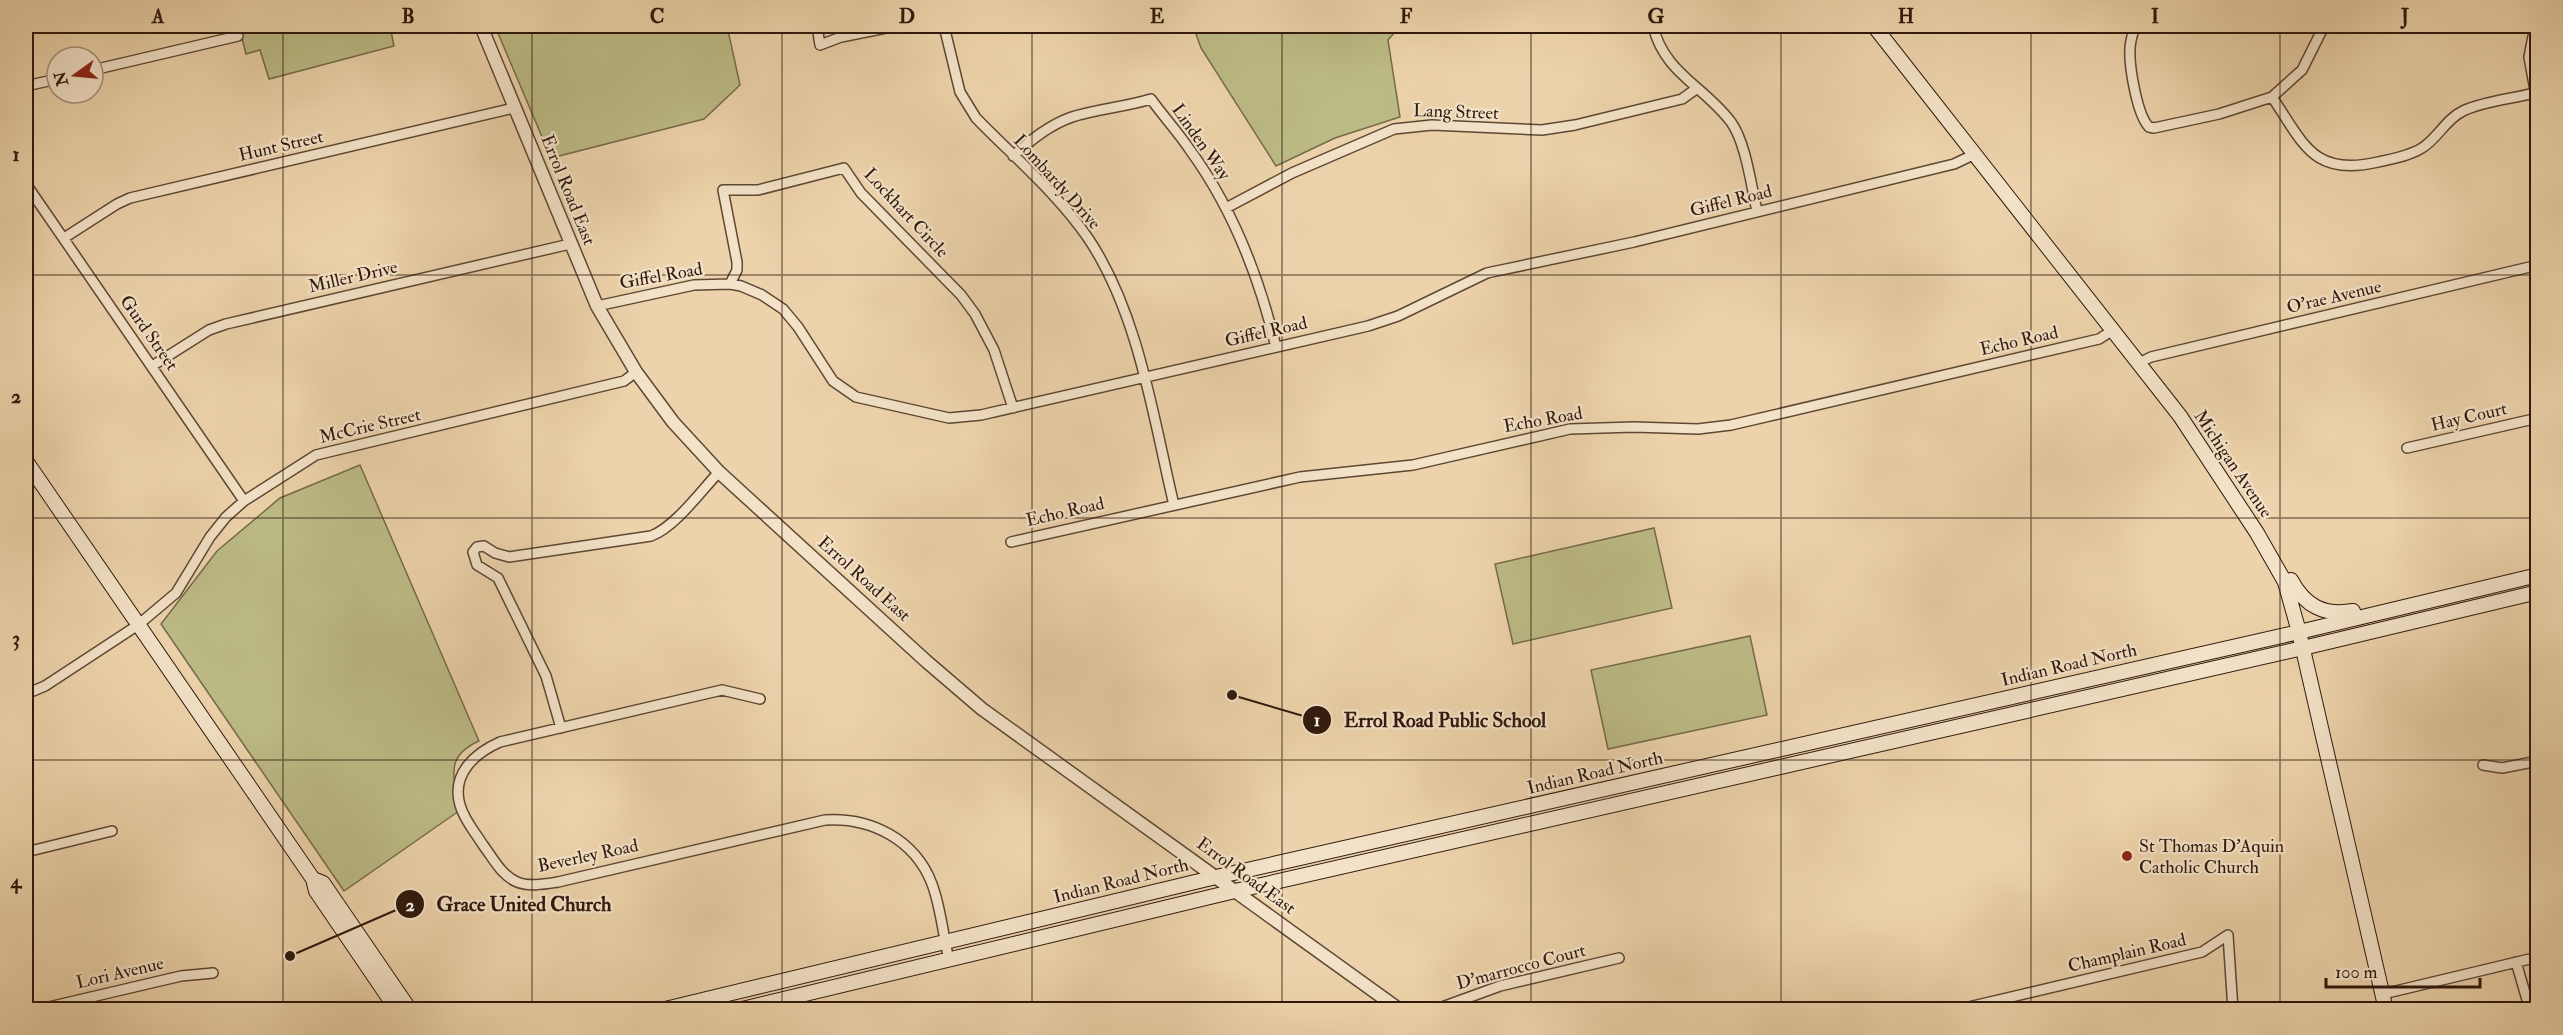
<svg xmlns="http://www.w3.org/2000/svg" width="2563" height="1035" viewBox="0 0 2563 1035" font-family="'IM FELL Double Pica',serif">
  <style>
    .green { fill: #bcbb86; stroke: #766a4a; stroke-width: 1.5 }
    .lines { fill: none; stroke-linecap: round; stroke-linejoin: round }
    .minor-casing { stroke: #5e4734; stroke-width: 12 }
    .tertiary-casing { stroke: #5e4734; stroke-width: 15 }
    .secondary-casing { stroke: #2f180d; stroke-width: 16 }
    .minor { stroke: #f3e2c8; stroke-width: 9 }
    .tertiary { stroke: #f3e2c8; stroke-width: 12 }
    .secondary { stroke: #f3e2c8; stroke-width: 14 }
    .grid { fill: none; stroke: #2f180d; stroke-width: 1.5; stroke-opacity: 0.55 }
    .poi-dot { fill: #8f2418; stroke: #f3e2c8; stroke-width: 2 }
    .labels { text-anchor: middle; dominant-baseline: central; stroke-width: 4.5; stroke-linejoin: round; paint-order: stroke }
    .street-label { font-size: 18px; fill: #2f180d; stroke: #f3e2c8 }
    .poi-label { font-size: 18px; fill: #2f180d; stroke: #f3e2c8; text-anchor: start }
    .leader { fill: none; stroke: #2f180d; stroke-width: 2 }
    .callout-dot { fill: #2f180d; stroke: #f3e2c8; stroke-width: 2 }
    .mark-label { font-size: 18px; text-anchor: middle; font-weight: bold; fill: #fff }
    .callout-label { font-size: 20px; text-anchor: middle; font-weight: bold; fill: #2f180d; stroke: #f3e2c8; stroke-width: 4.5; stroke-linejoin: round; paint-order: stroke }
    .neatline { fill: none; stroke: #2f180d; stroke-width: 2 }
    .grid-label { font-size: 20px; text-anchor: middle; font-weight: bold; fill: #2f180d }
  </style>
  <rect width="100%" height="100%" fill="#edd3ab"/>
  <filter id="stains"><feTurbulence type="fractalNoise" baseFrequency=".00333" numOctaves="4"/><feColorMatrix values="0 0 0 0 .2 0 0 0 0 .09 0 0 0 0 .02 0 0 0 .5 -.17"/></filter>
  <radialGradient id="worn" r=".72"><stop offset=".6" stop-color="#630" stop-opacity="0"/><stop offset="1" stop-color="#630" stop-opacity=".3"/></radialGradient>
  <!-- green -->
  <path class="green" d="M239,26H390L394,46L269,79L260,50L246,54Z
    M495,26H727L740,85L704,119L551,158Z
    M1193,26H1400L1388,40L1400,117L1335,138L1276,166L1201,48Z
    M360,465L479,741C443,757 455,778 459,811L344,891L161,624L217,551L280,498Z
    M1654,528L1672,608L1513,644L1495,564Z
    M1750,636L1767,715L1608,749L1591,670Z"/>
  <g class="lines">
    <!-- minor casing -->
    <g class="minor-casing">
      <path id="minor" d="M817,26L820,45L841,37L896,26
        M944,26L960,92L976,118C1014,157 1057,193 1088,238C1139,314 1153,417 1174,505
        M1653,26C1664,73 1704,86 1731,122C1746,143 1751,185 1757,211
        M2135,26C2133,33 2130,41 2130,49C2129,66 2137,115 2149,127L2154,128L2219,114L2272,97L2302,70L2324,26
        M2535,26L2529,57L2538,107
        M93,70L238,36
        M26,86L57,79
        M2272,97C2304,144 2313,177 2378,162C2392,159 2409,156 2422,148C2438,138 2446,119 2463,111C2484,101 2512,99 2534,93
        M1013,156C1031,140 1049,125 1072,117C1097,109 1125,107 1151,99C1163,116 1178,132 1190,150C1233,209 1259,276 1276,347
        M26,184L244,501
        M1226,208L1292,173L1394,129L1432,125L1542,130L1575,125L1682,99L1696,89
        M64,238L117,204L130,198L514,108
        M730,284L737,270V262L723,190H758L844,168L861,193L961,295L975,314L994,350L1013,408
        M597,306L694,285L730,284L741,286L762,295L783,309L798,327L833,381L856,397L949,418L981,415L1368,326L1398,316L1487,273L1634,242L1954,164L1975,154
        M2139,363L2151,357L2538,265
        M152,366L209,330L226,324L570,244
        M2407,448L2538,418
        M1011,542L1300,477L1413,465L1570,429L1634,427L1698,429L1731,425L2099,339L2113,330
        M26,694L45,686L138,625L176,593L210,537L226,517L244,501L316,455L624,381L636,372
        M760,699L722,690L500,742C475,753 451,774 460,805C464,820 475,832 483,845C493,858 501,875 517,882C529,887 545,884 558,882L825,820C870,817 915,839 932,884C941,908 943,935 949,960
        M561,728L546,676L498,578L477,565L473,552L477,547L484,546L495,553L509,557L651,536C675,527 701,491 719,472
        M2483,765L2502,768L2538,761
        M26,852L112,831
        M2516,962L2530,1010
        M2383,994L2538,957
        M36,1010L181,976L213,973
        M1434,1010L1500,986L1619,958
        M1956,1010L2202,952L2228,935L2233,1010"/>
    </g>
    <!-- tertiary casing -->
    <g class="tertiary-casing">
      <path id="tertiary" d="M481,26L597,306L636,372L673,422L719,472L926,661L982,709L1400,1010"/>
    </g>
    <!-- secondary casing -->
    <g class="secondary-casing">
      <path id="secondary" d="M1874,26L2180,416L2257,533L2285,582L2299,632L2386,1010
        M26,461L313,879L316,891L397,1010
        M2291,580C2305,606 2324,616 2353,611
        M313,879L323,883L410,1010
        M661,1010L1216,877L2299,632L2538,575
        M738,1010L1235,891L2303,648L2538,592"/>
    </g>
    <!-- minor -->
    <use href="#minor" class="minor"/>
    <!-- tertiary -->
    <use href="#tertiary" class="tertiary"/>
    <!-- secondary -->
    <use href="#secondary" class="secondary"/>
  </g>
  <!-- grid -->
  <path class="grid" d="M283,26V1010M532,26V1010M782,26V1010M1032,26V1010M1282,26V1010M1531,26V1010M1781,26V1010M2031,26V1010M2280,26V1010M26,275H2538M26,518H2538M26,760H2538"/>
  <!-- markers -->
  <circle class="poi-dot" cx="2127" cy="856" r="6"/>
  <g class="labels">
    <!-- street labels -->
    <g class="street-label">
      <text transform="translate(1456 112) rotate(2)">Lang Street</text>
      <text transform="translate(1201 142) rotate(55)">Linden Way</text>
      <text transform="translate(281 146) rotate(-13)">Hunt Street</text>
      <text transform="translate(1057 182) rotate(48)">Lombardy Drive</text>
      <text transform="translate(568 190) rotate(68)">Errol Road East</text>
      <text transform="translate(1731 201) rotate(-14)">Giffel Road</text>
      <text transform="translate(906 213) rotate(47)">Lockhart Circle</text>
      <text transform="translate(661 276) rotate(-10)">Giffel Road</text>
      <text transform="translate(353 277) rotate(-13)">Miller Drive</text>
      <text transform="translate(2334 297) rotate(-13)">O'rae Avenue</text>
      <text transform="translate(1266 332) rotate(-13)">Giffel Road</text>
      <text transform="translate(149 333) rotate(55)">Gurd Street</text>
      <text transform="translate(2019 341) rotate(-13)">Echo Road</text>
      <text transform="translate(2469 417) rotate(-13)">Hay Court</text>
      <text transform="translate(1543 420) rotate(-10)">Echo Road</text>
      <text transform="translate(370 426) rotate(-13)">McCrie Street</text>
      <text transform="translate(2233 464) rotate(56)">Michigan Avenue</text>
      <text transform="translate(1065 512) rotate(-13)">Echo Road</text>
      <text transform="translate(864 579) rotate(42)">Errol Road East</text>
      <text transform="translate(2069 665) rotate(-13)">Indian Road North</text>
      <text transform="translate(1595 773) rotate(-13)">Indian Road North</text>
      <text transform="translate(588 856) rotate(-12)">Beverley Road</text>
      <text transform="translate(1246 876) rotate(36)">Errol Road East</text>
      <text transform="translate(1121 881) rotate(-14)">Indian Road North</text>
      <text transform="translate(2127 953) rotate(-13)">Champlain Road</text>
      <text transform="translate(1521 967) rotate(-15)">D'marrocco Court</text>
      <text transform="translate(120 973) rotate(-13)">Lori Avenue</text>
    </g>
    <!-- poi labels -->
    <g class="poi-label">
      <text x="2139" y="846">St Thomas D'Aquin<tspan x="2139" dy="21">Catholic Church</tspan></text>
    </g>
  </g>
  <!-- callouts -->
  <path class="leader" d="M1232 695L1317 720M290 956L410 904"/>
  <g class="callout-dot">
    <circle cx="1232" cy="695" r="6"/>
    <circle cx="290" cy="956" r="6"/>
    <circle cx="1317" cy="720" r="15"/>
    <circle cx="410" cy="904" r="15"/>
  </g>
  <g class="mark-label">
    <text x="1317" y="726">1</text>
    <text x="410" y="911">2</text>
  </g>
  <g class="callout-label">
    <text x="1445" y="727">Errol Road Public School</text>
    <text x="524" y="911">Grace United Church</text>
  </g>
  <!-- margin -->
  <rect width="2563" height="1035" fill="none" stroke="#edd3ab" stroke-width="66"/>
  <!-- north arrow -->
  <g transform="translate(75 75) rotate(255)"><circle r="28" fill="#f3e2c8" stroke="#a5917d" stroke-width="1.5"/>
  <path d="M0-4.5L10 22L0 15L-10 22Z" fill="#8f2418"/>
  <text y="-9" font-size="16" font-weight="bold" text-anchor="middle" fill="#2f180d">N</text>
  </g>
  <!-- scale -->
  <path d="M2326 978v9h154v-9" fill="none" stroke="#2f180d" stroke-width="3"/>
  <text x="2335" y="978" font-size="18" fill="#2f180d" stroke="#f3e2c8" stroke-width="4.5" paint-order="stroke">100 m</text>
  <rect x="33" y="33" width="2497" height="969" class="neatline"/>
  <g class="grid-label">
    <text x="158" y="23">A</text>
    <text x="408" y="23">B</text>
    <text x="657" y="23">C</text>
    <text x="907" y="23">D</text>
    <text x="1157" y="23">E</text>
    <text x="1406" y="23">F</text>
    <text x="1656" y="23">G</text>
    <text x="1906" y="23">H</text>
    <text x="2155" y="23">I</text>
    <text x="2405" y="23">J</text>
    <text x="16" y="161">1</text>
    <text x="16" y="403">2</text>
    <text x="16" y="645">3</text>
    <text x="16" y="888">4</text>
  </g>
  <rect width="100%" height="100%" filter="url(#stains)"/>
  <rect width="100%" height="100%" fill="url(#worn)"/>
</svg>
